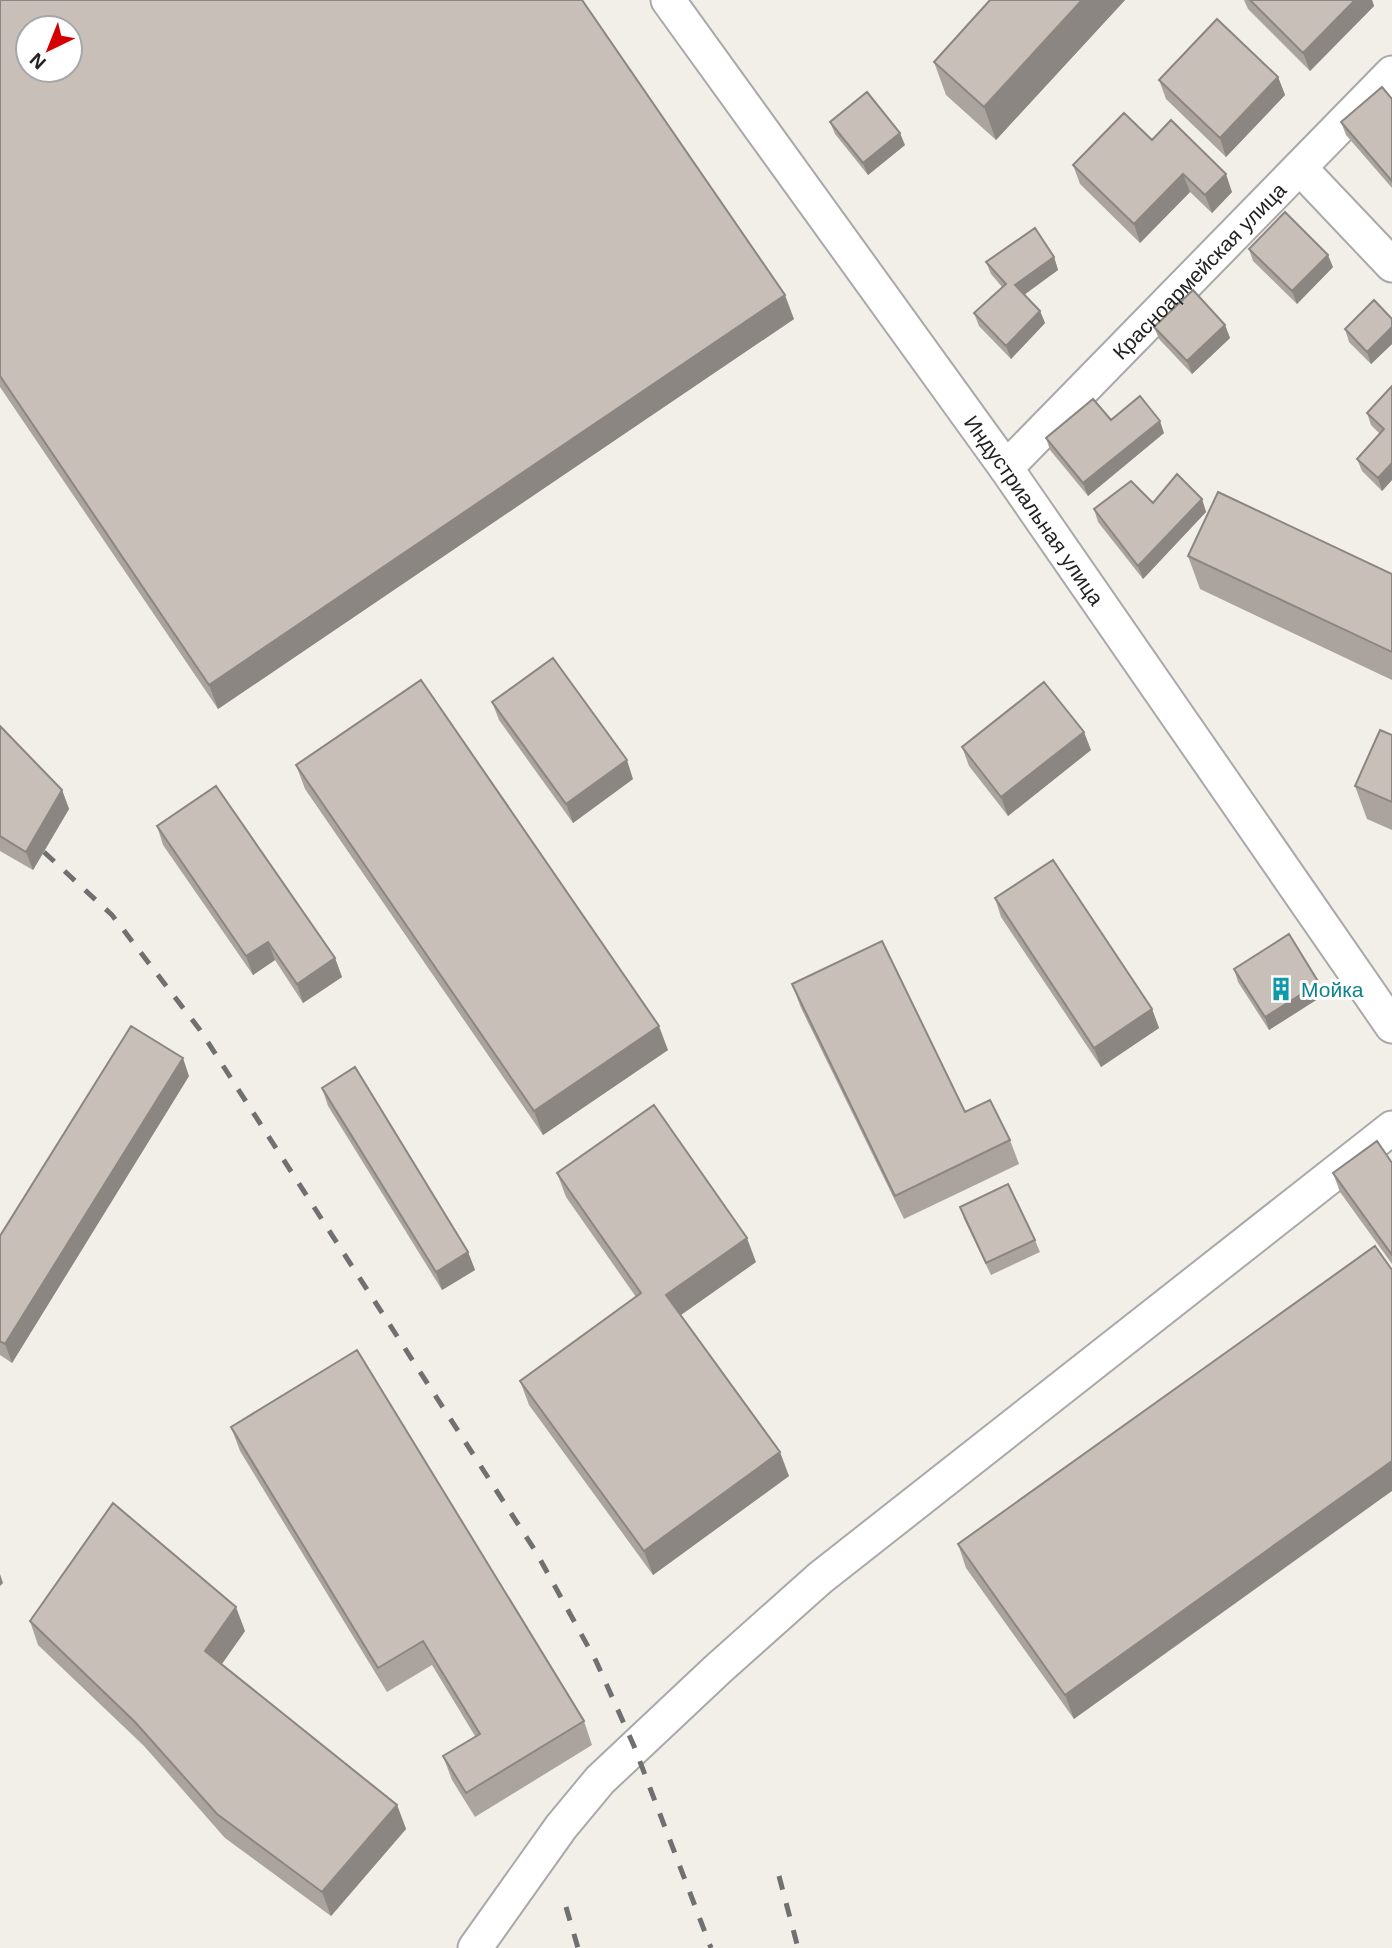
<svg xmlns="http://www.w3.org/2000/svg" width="1392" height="1948" viewBox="0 0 1392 1948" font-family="Helvetica,sans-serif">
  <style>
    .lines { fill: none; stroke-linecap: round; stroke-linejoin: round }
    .minor-casing { stroke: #a9a9a9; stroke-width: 37 }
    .minor { stroke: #fff; stroke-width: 33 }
    .rail { stroke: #707070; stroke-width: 5; stroke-dasharray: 14 14; stroke-linecap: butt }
    .wall { fill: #aba49e }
    .shaded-wall { fill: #8b8681 }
    .building { fill: #c7bfb8; stroke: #8b8681; stroke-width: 2; fill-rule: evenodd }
    .labels { text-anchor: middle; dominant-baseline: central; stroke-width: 6; stroke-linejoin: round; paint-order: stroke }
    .street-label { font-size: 21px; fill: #222; stroke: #fff }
    .culture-label { font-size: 21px; fill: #0d838f; stroke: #fff; text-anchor: start }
  </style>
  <rect width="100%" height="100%" fill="#f2efe9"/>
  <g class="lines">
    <!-- minor casing -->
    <g class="minor-casing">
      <g id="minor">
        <path id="s1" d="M668,0L1006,468L1392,1026"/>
        <path d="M1301,169L1392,265"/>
        <path id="s2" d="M1006,468L1392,73"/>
        <path d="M475,1948L561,1827L600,1780L718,1669L820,1578L1392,1128"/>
      </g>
    </g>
    <!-- minor -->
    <use href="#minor" class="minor"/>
    <!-- rail -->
    <path class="rail" d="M44,852L112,915L200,1030L536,1552L596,1661L634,1746L711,1948
      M779,1876L798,1948
      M566,1907L578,1948"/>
  </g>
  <!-- wall -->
  <path class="wall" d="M0,0L794,319L218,709L0,387Z
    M990,0H1125L996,140L946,95L934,62Z
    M1244,0H1372L1374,6L1310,71L1248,9Z
    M1278,77L1285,95L1226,157L1166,99L1159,80Z
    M1392,99V188L1346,135L1341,122Z
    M830,122L905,145L868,175L835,134Z
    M1152,140L1232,192L1212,213L1190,192L1140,243L1080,184L1073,165Z
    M1249,249L1333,267L1297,304L1253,261Z
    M1054,257L1058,270L1024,294L1040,311L1045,323L1011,359L979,326L974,313L1002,287L991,274L986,262Z
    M1392,319V344L1371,364L1349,342L1345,329Z
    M1225,325L1230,338L1192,374L1159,339L1154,327Z
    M1392,386V480L1382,491L1362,471L1357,459L1380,434L1371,425L1367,413Z
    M1111,420L1164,433L1088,496L1050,450L1046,438Z
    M1202,499L1206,512L1143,579L1098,522L1094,509Z
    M1188,556L1392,574V680L1200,589Z
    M492,702L633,779L573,823L499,720Z
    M0,726L62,790L69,809L33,870L0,851Z
    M1392,735V830L1367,819L1355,786Z
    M962,747L1091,750L1008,816L969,766Z
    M296,765L668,1050L543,1135L305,789Z
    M157,826L335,958L342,977L303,1003L275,960L253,975L163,845Z
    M995,898L1152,1009L1159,1028L1101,1067L1001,917Z
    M1234,969L1324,995L1269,1030L1238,982Z
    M792,984L965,1112L1010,1140L1019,1164L904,1219L801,1008Z
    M189,1076L12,1363L0,1355V1236Z
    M322,1088L468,1252L475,1270L442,1290L328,1106Z
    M1392,1163V1264L1340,1192L1333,1173Z
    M557,1173L756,1262L681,1315L789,1476L653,1575L529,1405L520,1381L636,1297L566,1197Z
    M960,1207L1035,1240L1040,1252L991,1275L964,1219Z
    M1375,1246L1074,1719L966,1568L958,1544Z
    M231,1427L584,1721L592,1745L475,1817L452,1780L443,1756L475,1736L432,1665L387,1692L240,1451Z
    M30,1621L245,1631L222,1664L397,1805L406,1829L331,1916L225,1838L144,1746L38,1645Z"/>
  <!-- shaded-wall -->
  <path class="shaded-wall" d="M1082,0H1125L996,140L984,107Z
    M1355,0H1372L1374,6L1310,71L1303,53Z
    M1278,77L1285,95L1226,157L1220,138Z
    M900,133L905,145L868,175L863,163Z
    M1183,174L1190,192L1140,243L1134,224Z
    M1226,174L1232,192L1212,213L1205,195Z
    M1328,255L1333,267L1297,304L1292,291Z
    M1054,257L1058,270L1020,298L1015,285Z
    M785,295L794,319L218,709L209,685Z
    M1040,311L1045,323L1011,359L1006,346Z
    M1225,325L1230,338L1192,374L1187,361Z
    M1392,327V344L1371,364L1367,352Z
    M1160,421L1164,433L1088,496L1083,483Z
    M1392,463V480L1382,491L1378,478Z
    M1202,499L1206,512L1143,579L1138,566Z
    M1084,732L1091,750L1008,816L1001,797Z
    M627,760L633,779L573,823L566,804Z
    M62,790L69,809L33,870L26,852Z
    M268,942L275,960L253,975L246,956Z
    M335,958L342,977L303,1003L297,984Z
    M1319,983L1324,995L1269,1030L1265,1017Z
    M1152,1009L1159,1028L1101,1067L1094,1048Z
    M659,1026L668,1050L543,1135L534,1111Z
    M183,1058L189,1076L12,1363L5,1344Z
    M747,1238L756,1262L675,1319L666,1295Z
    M468,1252L475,1270L442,1290L436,1272Z
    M780,1452L789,1476L653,1575L644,1551Z
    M1392,1461V1491L1074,1719L1065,1695Z
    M0,1574L3,1583L0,1586Z
    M236,1607L245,1631L214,1675L205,1651Z
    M397,1805L406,1829L331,1916L322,1892Z"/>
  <!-- building -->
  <path class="building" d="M0,0H582L785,295L209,685L0,376ZM28,28H70V70H28Z
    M990,0H1082L984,107L934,62Z
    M1250,0H1355L1303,53Z
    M1217,19L1278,77L1220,138L1159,80Z
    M1382,87L1392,99V181L1341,122Z
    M867,92L900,133L863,163L830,122Z
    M1124,113L1152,140L1171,120L1226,174L1205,195L1183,174L1134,224L1073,165Z
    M1285,212L1328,255L1292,291L1249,249Z
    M1035,228L1054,257L1015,285L1040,311L1006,346L974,313L1006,284L986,262Z
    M1193,290L1225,325L1187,361L1154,327Z
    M1374,300L1392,319V327L1367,352L1345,329Z
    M1392,386V463L1378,478L1357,459L1384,429L1367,413Z
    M1140,396L1160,421L1083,483L1046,438L1093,399L1111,420Z
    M1177,474L1202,499L1138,566L1094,509L1131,481L1153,503Z
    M1218,492L1392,574V652L1188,556Z
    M553,658L627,760L566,804L492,702Z
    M421,680L659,1026L534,1111L296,765Z
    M1044,682L1084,732L1001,797L962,747Z
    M0,726L62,790L26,852L0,836Z
    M1380,730L1392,735V802L1355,786Z
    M216,786L335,958L297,984L268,942L246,956L157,826Z
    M1053,860L1152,1009L1094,1048L995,898Z
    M1289,934L1319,983L1265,1017L1234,969Z
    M882,941L965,1112L990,1100L1010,1140L895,1196L792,984Z
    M131,1026L183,1058L5,1344L0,1341V1236Z
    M355,1067L468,1252L436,1272L322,1088Z
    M654,1105L747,1238L666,1295L780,1452L644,1551L520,1381L641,1293L557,1173Z
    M1377,1141L1392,1163V1255L1333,1173Z
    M1008,1184L1035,1240L986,1263L960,1207Z
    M1375,1246L1392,1270V1461L1065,1695L958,1544Z
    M357,1350L584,1721L466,1793L443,1756L480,1734L423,1641L378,1668L231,1427Z
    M113,1503L236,1607L205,1651L397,1805L322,1892L217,1814L135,1722L30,1621Z"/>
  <!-- icons -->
  <defs>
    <g id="building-bare" transform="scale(1.89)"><path d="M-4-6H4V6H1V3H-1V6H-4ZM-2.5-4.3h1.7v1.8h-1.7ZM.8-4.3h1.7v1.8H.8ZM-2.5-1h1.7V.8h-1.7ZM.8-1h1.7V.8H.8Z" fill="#0f9aa8" stroke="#fff" stroke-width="2.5" paint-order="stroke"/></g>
  </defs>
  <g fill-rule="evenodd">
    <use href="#building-bare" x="1281" y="989"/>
  </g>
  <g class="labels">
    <!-- street labels -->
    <g class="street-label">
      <text stroke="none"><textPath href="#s2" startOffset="276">Красноармейская улица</textPath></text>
      <text stroke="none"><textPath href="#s1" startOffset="628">Индустриальная улица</textPath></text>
    </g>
    <!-- culture labels -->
    <g class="culture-label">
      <text x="1301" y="989">Мойка</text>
    </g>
  </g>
  <!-- north arrow -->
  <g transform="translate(49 49) rotate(223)"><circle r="33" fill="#ffffff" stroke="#a7a7a7" stroke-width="2"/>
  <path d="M0-5L12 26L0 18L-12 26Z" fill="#d40000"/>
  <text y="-10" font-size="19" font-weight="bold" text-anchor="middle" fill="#222222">N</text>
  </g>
</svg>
